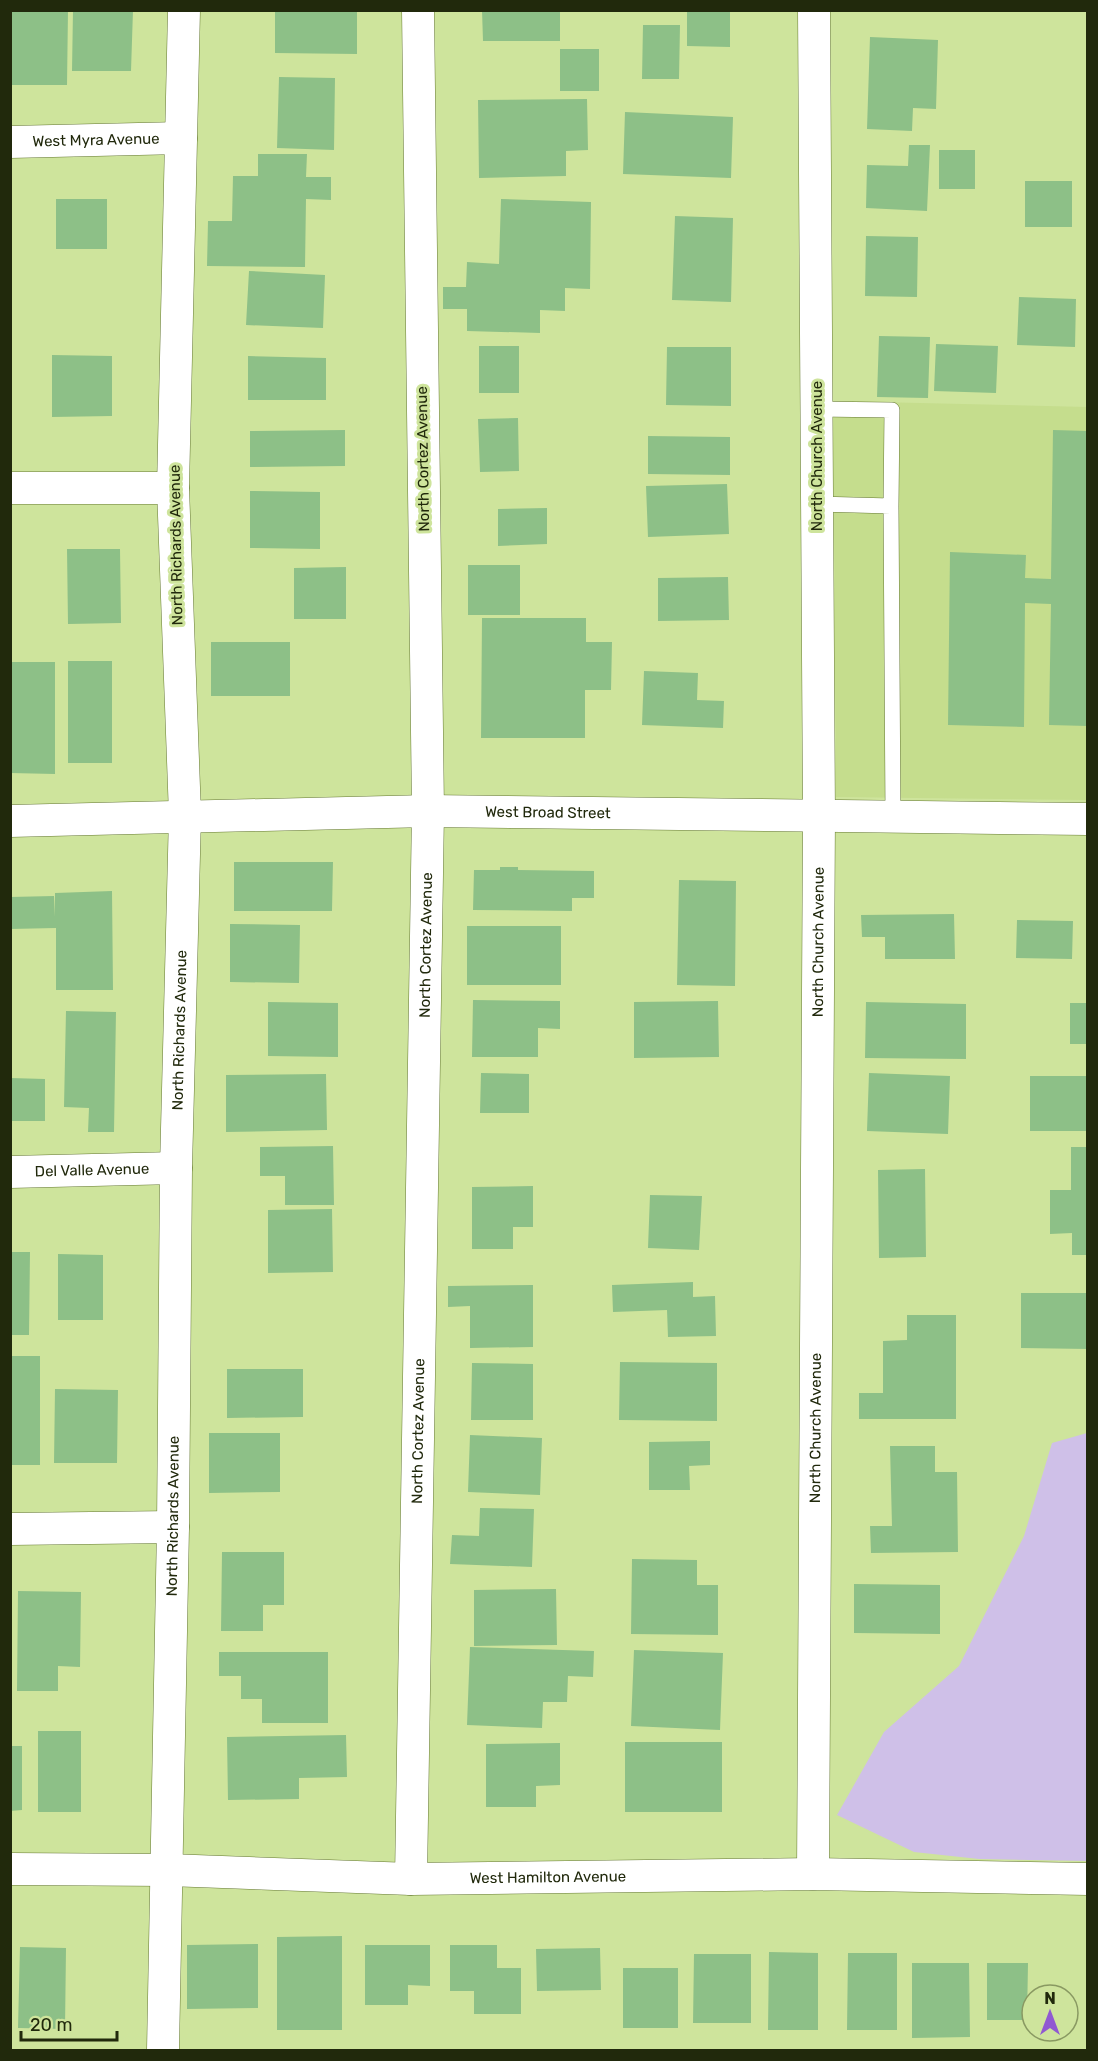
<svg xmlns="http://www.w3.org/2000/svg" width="1098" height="2061" viewBox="0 0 1098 2061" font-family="Rubik,sans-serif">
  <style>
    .built { fill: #c5dd8d }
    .green { fill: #cfc0e8 }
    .building { fill: #8dc087 }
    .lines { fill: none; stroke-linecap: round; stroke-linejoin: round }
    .service-casing { stroke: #667934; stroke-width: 16 }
    .minor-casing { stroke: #667934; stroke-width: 33 }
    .service { stroke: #fff; stroke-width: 15 }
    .minor { stroke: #fff; stroke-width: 32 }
    .labels { text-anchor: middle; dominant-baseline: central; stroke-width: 6; stroke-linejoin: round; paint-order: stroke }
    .street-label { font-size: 15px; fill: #21290c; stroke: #cee49c }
  </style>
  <rect width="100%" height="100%" fill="#cee49c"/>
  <!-- built -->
  <path class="built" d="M833,401L1087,407V800L836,797Z"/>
  <!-- green -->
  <path class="green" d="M1087,1433V1861L979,1859L914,1852L837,1815L884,1732L959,1666L1024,1536L1052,1443Z"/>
  <!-- building -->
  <path class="building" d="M10,10H68L67,85H10Z
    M73,10H133L131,71H72Z
    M275,10H357V54L275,53Z
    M482,10H560V41H483Z
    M687,10H730V47L687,46Z
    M643,25H680L679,79H642Z
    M870,37L938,40L936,109L913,108L912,131L867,129Z
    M560,49H599V91H560Z
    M279,77L335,78L334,150L277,148Z
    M587,99L588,150L566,151V176L479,178L478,100Z
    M625,112L733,117L731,178L623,174Z
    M909,145H930L927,211L866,208L867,165L908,166Z
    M939,150H975V189H939Z
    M258,154H307L306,177H331V200L306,199L305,267L207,266L208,221H232L233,176H258Z
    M1025,181H1072V227H1025Z
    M56,199H107V249H56Z
    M501,199L591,202L590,289L565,288V311L540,310V333L467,331V309H443V287H466L467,262L499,264Z
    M675,216L733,218L731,302L672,300Z
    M866,236L918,237L917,297L865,296Z
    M249,271L325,275L323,328L246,325Z
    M1019,297L1076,299L1075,347L1017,345Z
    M879,336L930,337L928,398L877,397Z
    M936,344L998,346L996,393L934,391Z
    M479,346H519V393H479Z
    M667,347H731V406L666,405Z
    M52,355L112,356V416L52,417Z
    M248,356L326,358V400H248Z
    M518,418L519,471L480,472L478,419Z
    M345,430V466L250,467V431Z
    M1053,430L1088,431V726L1049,725L1051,604L1025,603L1024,727L948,725L950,552L1026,555L1025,578L1051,579Z
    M648,436L730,437V475L648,474Z
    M727,484L729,534L648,537L646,486Z
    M250,491L320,492V549L250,548Z
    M547,508V544L498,546V509Z
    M67,549H120L121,623L68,624Z
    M468,565H520V615H468Z
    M346,567V619H294V568Z
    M728,577L729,620L658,621V578Z
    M482,618H586V642H612L611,690H585V738H481Z
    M211,642H290V696H211Z
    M68,661H112V763H68Z
    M10,662H55V774L10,773Z
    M644,671L698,673L697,700L724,701L723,728L642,725Z
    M234,862H333L332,911H234Z
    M500,867H518V870L594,871V898H572V911L473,910L474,870H500Z
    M679,880L736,881L735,986L677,985Z
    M112,891L113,990H56V928L10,929V897L54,896L55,917V893Z
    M954,914L955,959H885V937H862L861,915Z
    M1017,920L1073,921L1072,959L1016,958Z
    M230,924L300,925L299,983L230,982Z
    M467,926H561V985H467Z
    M473,1000L560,1001V1029L538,1028V1057H472Z
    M718,1001L719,1057L634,1058V1002Z
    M268,1002L338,1003V1057L268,1056Z
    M866,1002L966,1004V1059L865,1058Z
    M1070,1003H1088V1044H1070Z
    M66,1011L116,1012L114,1132H88L89,1108L64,1107Z
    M481,1073L529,1074V1113H480Z
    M869,1073L950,1076L948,1134L867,1131Z
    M326,1074L327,1130L226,1132V1075Z
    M1030,1076H1088V1131H1030Z
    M10,1078L45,1079V1121H10Z
    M333,1146L334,1205H285V1176H260V1147Z
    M1071,1147H1088V1255H1072V1233L1050,1234V1190H1071Z
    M925,1169L926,1257L879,1258L878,1170Z
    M533,1186V1227H513V1249H472V1187Z
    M650,1195L702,1196L699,1250L648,1248Z
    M332,1209L333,1272L268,1273V1210Z
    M10,1252H30L29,1335H10Z
    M58,1254L103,1255V1320H58Z
    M693,1282V1297L715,1296L716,1336L668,1337L667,1310L613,1312L612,1285Z
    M533,1285V1347L470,1348V1306L448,1307V1286Z
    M1021,1293H1088V1349L1021,1348Z
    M907,1315H956V1419H859V1393H883V1341L907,1340Z
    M10,1356H40V1465H11Z
    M620,1362L717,1363V1421L619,1420Z
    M472,1363L533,1364V1420H471Z
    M227,1369H303V1417L227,1418Z
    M55,1389L118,1390L117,1463H54Z
    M209,1433H280V1492L209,1493Z
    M470,1435L542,1438L540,1495L468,1492Z
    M710,1441V1465L689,1466L690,1490H649V1442Z
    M890,1446H935V1472H957L958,1552L871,1553L870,1526H892Z
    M480,1508L534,1509L532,1567L450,1564L452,1535L479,1536Z
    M222,1552H284V1605H263V1631H221Z
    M632,1559L697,1560V1585H718V1635L631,1634Z
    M854,1584L940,1585V1634L854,1633Z
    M556,1589L557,1645L474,1646V1590Z
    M18,1591L81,1592L80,1667L58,1666V1691H17Z
    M470,1647L594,1651L593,1677L568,1676L567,1702H543L542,1728L467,1725Z
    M634,1650L723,1653L720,1730L631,1726Z
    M219,1652H328V1723H262V1699H241V1676H219Z
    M38,1731H81V1812H38Z
    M346,1735L347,1777L299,1778V1799L228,1800L227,1737Z
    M625,1742H722V1812H625Z
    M560,1743V1785L536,1786V1807H486V1744Z
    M10,1746H22V1810L10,1811Z
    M342,1936V2030H277V1937Z
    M258,1944V2008L187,2009V1945Z
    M365,1945H430V1986L408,1985V2005H365Z
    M450,1945H497V1968H521V2014H474V1991H450Z
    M20,1947L66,1948L65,2029L18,2028Z
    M600,1948L601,1990L537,1991L536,1949Z
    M769,1952L818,1953V2030H768Z
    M848,1953H897V2030H847Z
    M694,1954H751V2023H693Z
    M912,1963H969L970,2037L912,2038Z
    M987,1963H1028L1027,2020H987Z
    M623,1968H678V2028H623Z"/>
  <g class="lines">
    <!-- service casing -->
    <g class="service-casing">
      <path id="service" d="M816,409L892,410L891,506
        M817,504L891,506L893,817"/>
    </g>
    <!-- minor casing -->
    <g class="minor-casing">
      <g id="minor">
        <path id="s1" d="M10,142L181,138"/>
        <path d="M10,488H173"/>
        <path id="s2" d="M10,821L428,811L1088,819"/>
        <path id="s3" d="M10,1172L176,1168"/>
        <path d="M10,1529L173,1527"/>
        <path id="s4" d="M10,1869L168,1870L411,1879L813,1874L1088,1879"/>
        <path id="s5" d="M813,1874L819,816L814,10"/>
        <path id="s6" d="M411,1879L428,811L418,10"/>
        <path id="s7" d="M163,2050L173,1527L176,1168L185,815L173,488L184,10"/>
      </g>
    </g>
    <!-- service -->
    <use href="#service" class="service"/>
    <!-- minor -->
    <use href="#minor" class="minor"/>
  </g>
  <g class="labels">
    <!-- street labels -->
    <g class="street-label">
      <text stroke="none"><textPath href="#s1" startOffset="86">West Myra Avenue</textPath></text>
      <text transform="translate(817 456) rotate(-90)">North Church Avenue</text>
      <text transform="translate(423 459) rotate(-91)">North Cortez Avenue</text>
      <text transform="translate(176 545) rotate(-91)">North Richards Avenue</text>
      <text stroke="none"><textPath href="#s2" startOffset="538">West Broad Street</textPath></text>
      <text stroke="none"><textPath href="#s5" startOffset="932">North Church Avenue</textPath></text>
      <text stroke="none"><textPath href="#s6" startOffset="934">North Cortez Avenue</textPath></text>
      <text stroke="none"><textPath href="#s7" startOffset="1020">North Richards Avenue</textPath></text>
      <text stroke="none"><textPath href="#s3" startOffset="82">Del Valle Avenue</textPath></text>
      <text stroke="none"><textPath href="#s5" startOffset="446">North Church Avenue</textPath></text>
      <text stroke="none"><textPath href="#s6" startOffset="448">North Cortez Avenue</textPath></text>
      <text stroke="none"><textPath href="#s7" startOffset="534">North Richards Avenue</textPath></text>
      <text stroke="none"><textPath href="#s4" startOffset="538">West Hamilton Avenue</textPath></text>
    </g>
  </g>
  <!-- border -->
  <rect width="1098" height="2061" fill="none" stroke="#21290c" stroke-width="24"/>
  <!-- north arrow -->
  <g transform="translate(1050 2013)"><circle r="28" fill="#cee49c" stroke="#899962" stroke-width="1.5"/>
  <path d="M0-4.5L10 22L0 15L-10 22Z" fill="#9059d1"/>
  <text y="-9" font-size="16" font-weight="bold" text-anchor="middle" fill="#21290c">N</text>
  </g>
  <!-- scale -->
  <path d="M21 2031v9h96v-9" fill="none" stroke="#21290c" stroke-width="3"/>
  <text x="30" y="2031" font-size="18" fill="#21290c" stroke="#cee49c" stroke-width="4.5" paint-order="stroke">20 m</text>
</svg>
